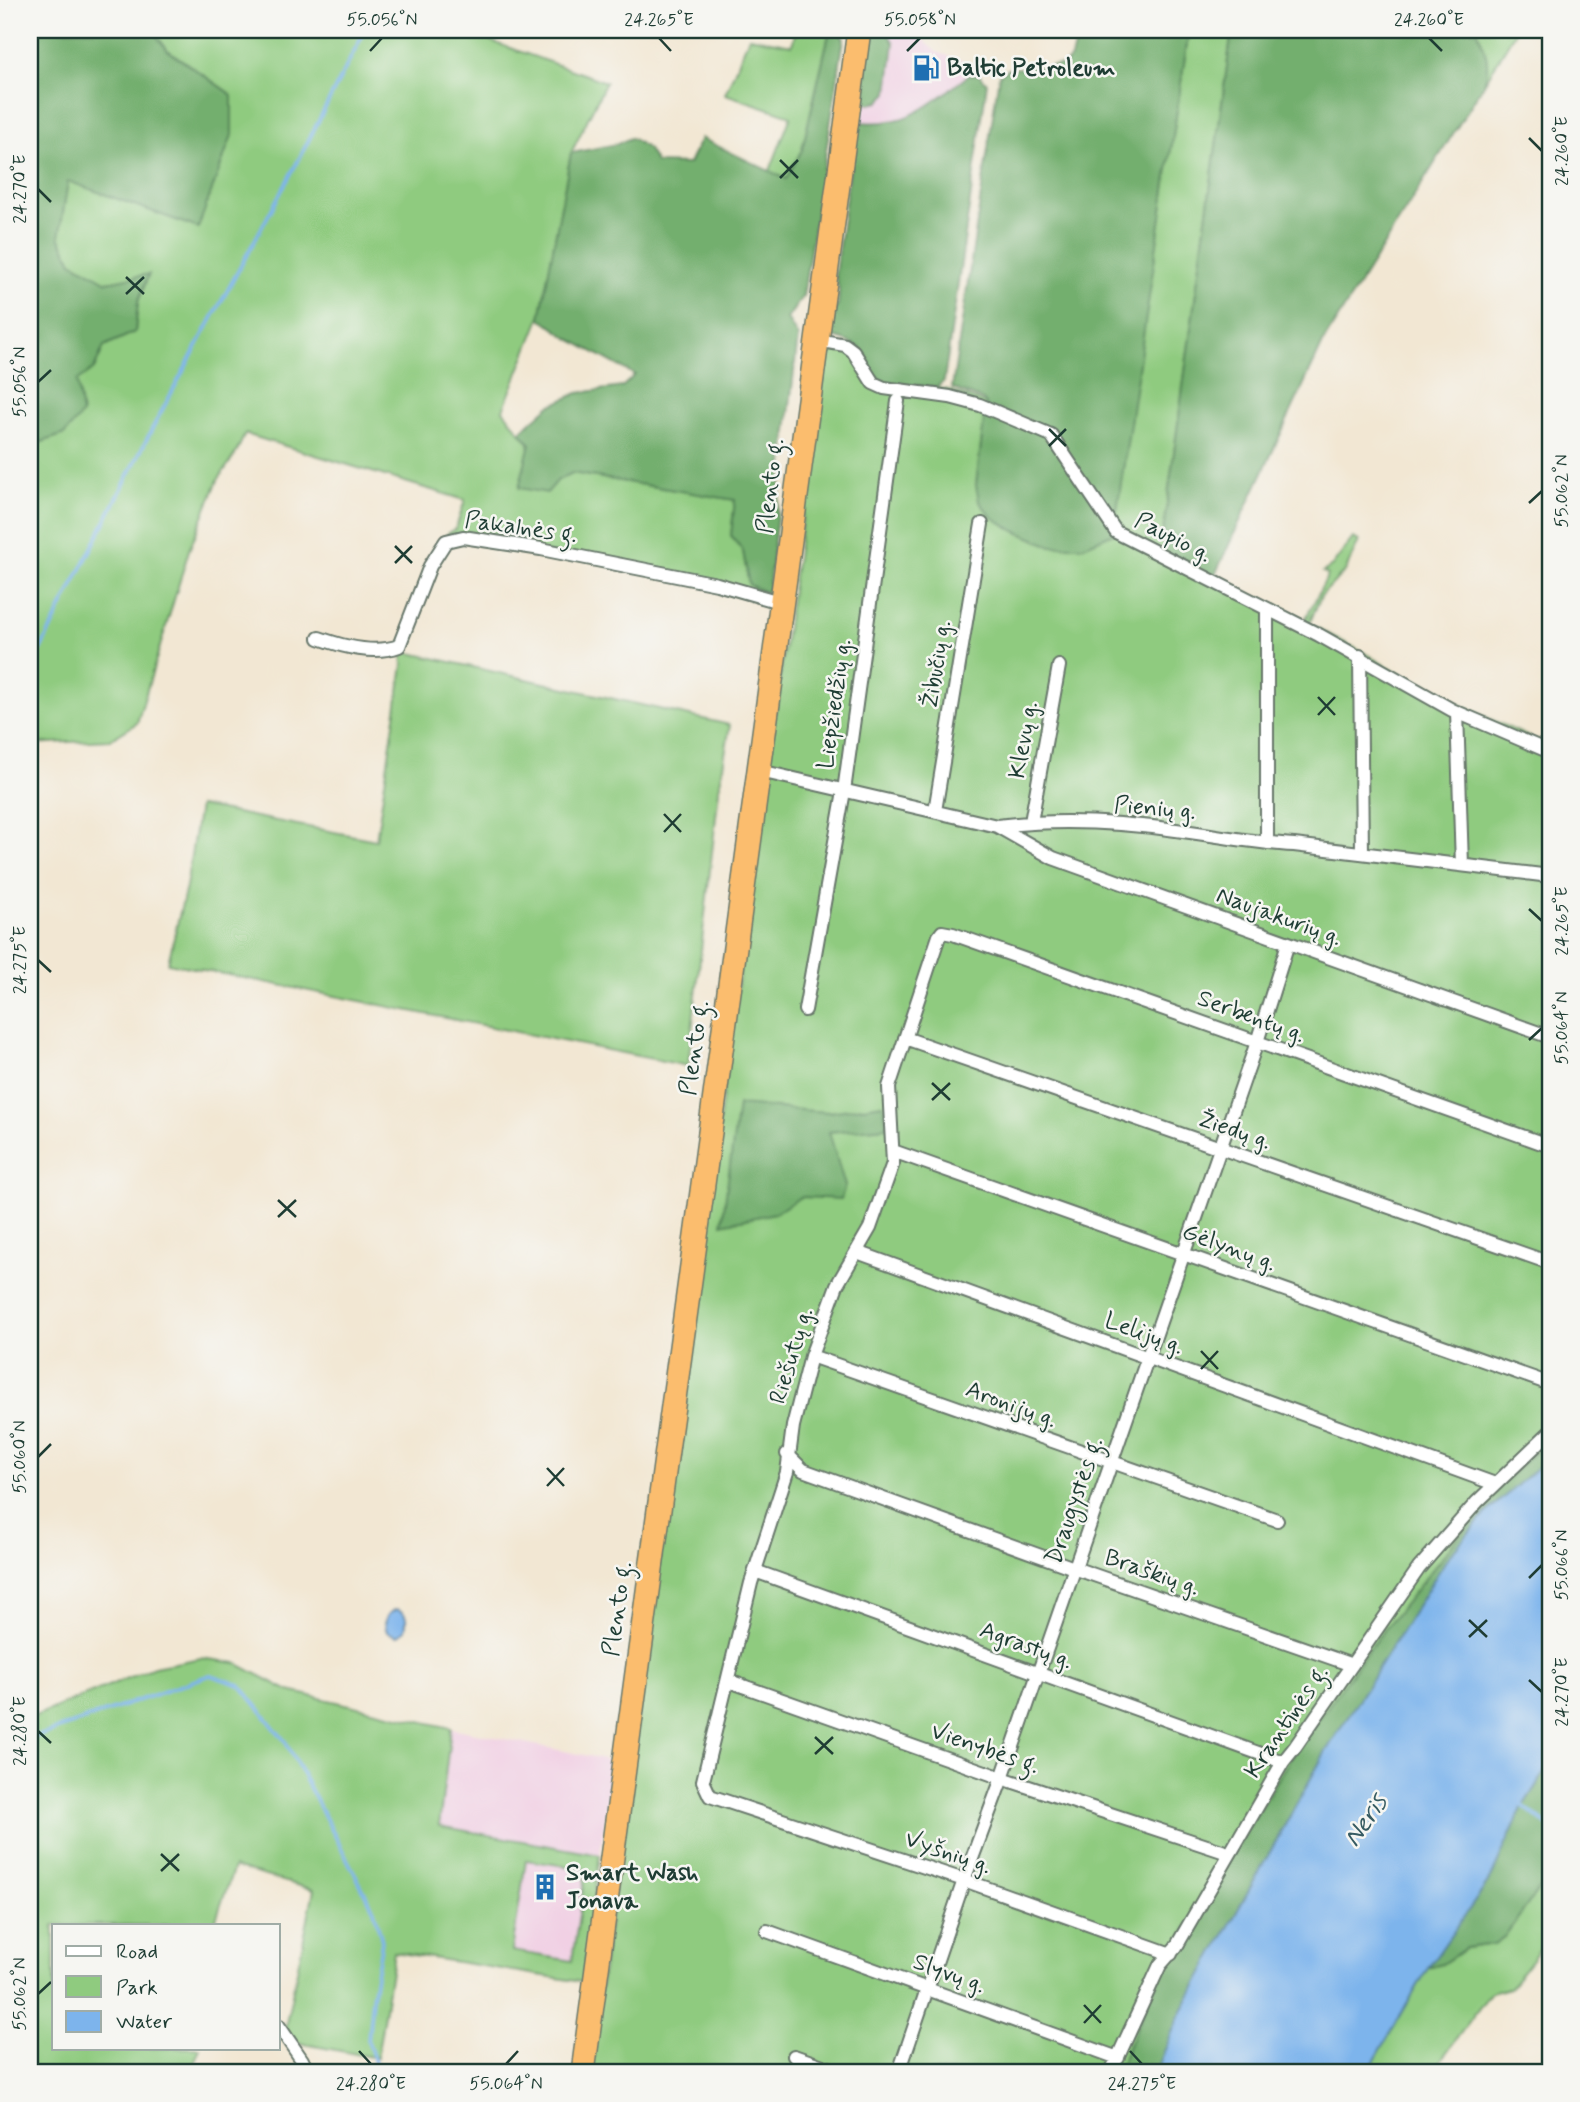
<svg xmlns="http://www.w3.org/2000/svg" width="1580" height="2102" viewBox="0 0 1580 2102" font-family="Mynerve,sans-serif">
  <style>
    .built { fill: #f1d0e4 }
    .green { fill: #8fcb7f; stroke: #57845a; stroke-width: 2; fill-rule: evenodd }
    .forest { fill: #73af6e; stroke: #497651; stroke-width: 2 }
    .water { fill: #7db4ec; stroke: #4e7890; stroke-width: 2 }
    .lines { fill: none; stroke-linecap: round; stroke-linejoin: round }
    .stream { stroke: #7db4ec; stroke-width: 3.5 }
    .street-casing { stroke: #69786c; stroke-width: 16 }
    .highway-casing { stroke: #69786c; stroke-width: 26 }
    .street { stroke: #fff; stroke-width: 12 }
    .highway { stroke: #fbbd6e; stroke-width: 23 }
    .ticks { fill: none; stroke: #1f3d34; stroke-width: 2.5 }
    .labels { text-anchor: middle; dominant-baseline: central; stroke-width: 5; stroke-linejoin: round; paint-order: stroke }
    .poi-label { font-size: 24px; font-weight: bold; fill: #1f3d34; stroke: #f6f6f2; text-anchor: start }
    .street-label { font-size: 24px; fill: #1f3d34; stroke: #f6f6f2 }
    .water-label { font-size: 26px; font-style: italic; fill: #365b62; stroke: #f6f6f2 }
    .neatline { fill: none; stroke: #1f3d34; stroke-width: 2.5 }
    .ticks-label { font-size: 18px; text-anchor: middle; fill: #1f3d34 }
  </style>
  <rect width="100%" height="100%" fill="#f6f6f2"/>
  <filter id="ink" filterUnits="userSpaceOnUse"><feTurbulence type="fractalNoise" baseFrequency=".0143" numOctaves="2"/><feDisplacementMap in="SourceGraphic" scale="14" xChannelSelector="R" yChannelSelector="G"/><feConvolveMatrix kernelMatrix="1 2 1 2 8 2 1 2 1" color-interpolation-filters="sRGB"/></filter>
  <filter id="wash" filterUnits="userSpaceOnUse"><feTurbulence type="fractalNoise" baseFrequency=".00686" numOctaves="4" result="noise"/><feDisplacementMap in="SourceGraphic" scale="28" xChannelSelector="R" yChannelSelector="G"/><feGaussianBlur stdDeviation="1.57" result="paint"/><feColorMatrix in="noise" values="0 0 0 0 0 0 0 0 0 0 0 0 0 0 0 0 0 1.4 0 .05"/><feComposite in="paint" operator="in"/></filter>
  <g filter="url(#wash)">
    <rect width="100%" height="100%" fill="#f2e7d3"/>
    <!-- built -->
    <path class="built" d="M869,30H913L936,52L964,61L969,75L912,116L874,123L854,120Z
      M451,1728L613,1761L600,1855L439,1826Z
      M526,1860L586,1869L572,1961L512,1952Z"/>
    <!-- green -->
    <path class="green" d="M152,30H466L465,32L606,82L571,153L540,318L503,410L558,480L572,473L735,500L731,536L743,551L749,585L768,593L463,537L446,541L448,533L456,528L465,500L245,434L236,453L218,480L189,550L137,723L110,740L30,744V446L65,434L77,381L94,369L104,346L135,332L138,302L148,275L107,282L72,262L59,237L68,181L198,228L232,95L168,50Z
      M796,30H830L802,150L786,180L769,173L791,116L725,94L749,37L792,45Z
      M1189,30H1232L1162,540L1167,559L1304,622L1328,575L1323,572L1332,566L1353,538L1359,541L1346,570L1321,596L1309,624L1363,652L1423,688L1550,747V1437L1498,1487L1369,1649L1117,2072H589L794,576L828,346C844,345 861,341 868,359C872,368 871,372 879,379L948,390L986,404L976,485L1116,532L1115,518Z
      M1477,30H1516L1484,84C1491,62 1485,50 1477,30Z
      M402,651L730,725L719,790L688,1066L168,963L186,887L199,806L376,840L403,665Z
      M201,1658L236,1663L289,1691L451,1728L439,1826L600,1855L582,1982L394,1952L377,2058L294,2042L285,2028L314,1890L234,1867L214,1925H54V2048H200L191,2072H30V1718L154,1667ZM526,1860L586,1869L572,1961L512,1951Z
      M1550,1874V1936L1510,1987L1491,1992L1432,2072H1368L1428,1968L1442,1964L1466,1948L1494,1944L1504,1937Z"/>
    <!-- forest -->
    <path class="forest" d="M30,30H152L168,51L232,95V135L198,228L68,181L59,237L72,262L107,282L149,274L138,302L135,332L104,346L94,369L77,381L82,414L65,434L30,446Z
      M830,30H837L844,38L803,296L787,319L798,337L768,593L749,585L743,551L731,535L735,500L572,473L558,480L547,493L519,488L530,443L520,432L549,406L578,393L622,387L635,375L568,338L540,318L571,153L617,144L631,138L647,148L656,163L689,164L701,138L786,179L802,150Z
      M869,30H886L894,43L888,93L879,102L869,104L861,101Z
      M1078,30H1189L1116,517V532L1084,546H1051L1015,531L992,517L979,501L976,485L986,404L983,400L952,388L999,75L1008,69L1064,65L1071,58Z
      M1232,30H1477C1485,50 1491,62 1484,84L1324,341L1214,577L1167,559L1162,540Z
      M979,74L987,83L944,381L937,387C923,385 887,385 876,377C869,371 871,364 867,357C861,343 842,340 829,336L830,311L838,306L839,290L835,274L855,133L863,122C910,127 934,101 969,75Z
      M883,1104L887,1127L829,1132L845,1186L841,1199L801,1197L775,1213L722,1224L738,1105L829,1112Z
      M1550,1437V1456L1485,1514L1448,1557L1325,1753L1178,2018L1156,2072H1117L1164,1966L1289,1761L1369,1649L1498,1487Z
      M1550,1764V1874L1504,1937L1494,1944L1466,1948L1442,1964L1428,1968L1491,1878L1523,1806Z"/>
    <!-- water -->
    <path class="water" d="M1550,1456V1764L1523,1806L1491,1878L1428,1968L1368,2072H1156L1178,2018L1325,1753L1448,1557L1485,1514Z
      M397,1609C408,1614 407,1619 405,1630L397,1636L387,1632C383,1621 386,1613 397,1609Z"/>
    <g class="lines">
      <!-- stream -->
      <path class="stream" d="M30,670L153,427L299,159L365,30
        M30,1739L210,1675L240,1685L285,1741L374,1910L382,1941L372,1998L368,2041L378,2072
        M1522,1805L1550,1827"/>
    </g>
  </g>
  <g filter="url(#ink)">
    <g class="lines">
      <!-- street casing -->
      <g class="street-casing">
        <path id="street" d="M817,340L845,345L853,351L873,383L884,388L950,397L980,405L1051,435L1116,532L1319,635L1452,710L1550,752
          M1267,610V843
          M319,638C344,647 374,655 399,646L430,566L446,541L463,537L541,549L717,584L783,603
          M1360,656L1362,853
          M1457,712L1462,865
          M760,771L997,826C1054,819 1119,822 1176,830C1215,835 1254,843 1294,845L1550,876
          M935,811L982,524
          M1031,822L1059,666
          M997,826L1053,858L1550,1037
          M805,1010L844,791L898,401
          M905,1038L1550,1263
          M893,1151L1550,1384
          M857,1252L1495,1484
          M811,1356L1277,1520
          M787,1454L803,1470L1074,1568L1352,1665
          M755,1571L1283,1762
          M729,1681L1002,1778L1228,1853
          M767,1931L1118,2058
          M1171,1954L964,1880L710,1796L703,1781L751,1583L787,1472L793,1426L811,1356L837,1285L870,1228L893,1163L889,1087L939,936L942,932L953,934L1550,1146
          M278,2025L302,2060L308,2072
          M794,2056L840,2072
          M899,2072L964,1880L1002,1778L1257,1042L1288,943
          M1111,2072L1160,1965L1176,1947L1283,1762L1295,1747L1419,1568L1477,1502L1550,1432"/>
      </g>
      <!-- highway casing -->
      <g class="highway-casing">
        <path id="highway" d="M583,2072L859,30"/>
      </g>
      <!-- street -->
      <use href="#street" class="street"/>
      <!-- highway -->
      <use href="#highway" class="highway"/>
    </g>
  </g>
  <!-- ticks -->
  <path class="ticks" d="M659,38L671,51M1429,38L1442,51M370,51L382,38M907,51L920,38M1529,138L1542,151M780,160L798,178M780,178L798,160M38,189L51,202M126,277L144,294M126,294L144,277M38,382L51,370M1049,429L1066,446M1049,446L1066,429M1529,503L1542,491M395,546L412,563M395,563L412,546M1318,697L1335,715M1318,715L1335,697M664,814L681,832M664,832L681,814M1529,909L1542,921M38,960L51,972M1529,1040L1542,1028M932,1083L950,1100M932,1100L950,1083M278,1200L296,1217M278,1217L296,1200M1201,1351L1218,1369M1201,1369L1218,1351M38,1457L51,1444M547,1468L564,1486M547,1486L564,1468M1529,1578L1542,1565M1469,1620L1487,1637M1469,1637L1487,1620M1529,1680L1542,1692M38,1731L51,1743M815,1737L833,1754M815,1754L833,1737M161,1854L179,1871M161,1871L179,1854M38,1994L51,1982M1084,2005L1101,2023M1084,2023L1101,2005M359,2051L371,2064M1130,2051L1142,2064M506,2064L518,2051"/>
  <!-- icons -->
  <defs>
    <g id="fuel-bare" transform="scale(2.1)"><path d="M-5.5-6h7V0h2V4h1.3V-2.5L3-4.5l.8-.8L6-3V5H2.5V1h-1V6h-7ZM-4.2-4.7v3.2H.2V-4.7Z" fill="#1f6fb2" stroke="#f6f6f2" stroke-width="2.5" paint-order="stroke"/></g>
    <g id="building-bare" transform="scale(2.1)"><path d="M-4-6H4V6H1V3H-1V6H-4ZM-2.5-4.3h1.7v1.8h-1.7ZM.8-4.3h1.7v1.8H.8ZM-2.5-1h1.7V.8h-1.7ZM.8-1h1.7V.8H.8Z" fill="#1f6fb2" stroke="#f6f6f2" stroke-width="2.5" paint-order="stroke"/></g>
  </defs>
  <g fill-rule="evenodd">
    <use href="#fuel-bare" x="926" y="68"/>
    <use href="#building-bare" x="545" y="1887"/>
  </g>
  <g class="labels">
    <!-- poi labels -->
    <g class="poi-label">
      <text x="947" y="68">Baltic Petroleum</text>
      <text x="566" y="1873">Smart Wash<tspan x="566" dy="28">Jonava</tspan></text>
    </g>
    <!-- street labels -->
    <g class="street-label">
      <text transform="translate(771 486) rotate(-83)">Plento g.</text>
      <text transform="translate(521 528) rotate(8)">Pakalnės g.</text>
      <text transform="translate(1173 538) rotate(27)">Paupio g.</text>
      <text transform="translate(937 664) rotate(-81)">Žibučių g.</text>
      <text transform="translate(835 704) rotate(-82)">Liepžiedžių g.</text>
      <text transform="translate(1024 740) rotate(-80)">Klevų g.</text>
      <text transform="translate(1155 809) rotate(5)">Pienių g.</text>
      <text transform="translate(1279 917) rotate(20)">Naujakurių g.</text>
      <text transform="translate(1251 1017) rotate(20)">Serbentų g.</text>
      <text transform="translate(695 1048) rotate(-82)">Plento g.</text>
      <text transform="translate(1235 1131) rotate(19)">Žiedų g.</text>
      <text transform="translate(1229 1248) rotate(20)">Gėlynų g.</text>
      <text transform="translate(1144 1334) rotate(20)">Lelijų g.</text>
      <text transform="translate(792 1356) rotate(-73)">Riešutų g.</text>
      <text transform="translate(1011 1405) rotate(20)">Aronijų g.</text>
      <text transform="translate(1075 1501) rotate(-71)">Draugystės g.</text>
      <text transform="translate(1152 1573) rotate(19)">Braškių g.</text>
      <text transform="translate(618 1609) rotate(-82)">Plento g.</text>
      <text transform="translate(1026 1646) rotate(20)">Agrastų g.</text>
      <text transform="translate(1287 1722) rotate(-56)">Krantinės g.</text>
      <text transform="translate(985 1749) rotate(19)">Vienybės g.</text>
      <text transform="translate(948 1853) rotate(19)">Vyšnių g.</text>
      <text transform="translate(949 1974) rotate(20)">Slyvų g.</text>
    </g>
    <!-- water labels -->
    <g class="water-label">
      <text transform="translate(1366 1821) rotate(-56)">Neris</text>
    </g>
  </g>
  <!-- margin -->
  <rect width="1580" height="2102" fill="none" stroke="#f6f6f2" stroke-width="77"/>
  <!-- legend -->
  <rect x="52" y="1924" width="228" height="126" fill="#f6f6f2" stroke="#a0aca6" stroke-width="2"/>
  <rect x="66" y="1946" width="35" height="10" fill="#ffffff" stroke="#a0aca6" stroke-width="2"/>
  <text x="116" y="1958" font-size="21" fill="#1f3d34">Road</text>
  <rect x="66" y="1976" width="35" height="21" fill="#8fcb7f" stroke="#a0aca6" stroke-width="2"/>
  <text x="116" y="1994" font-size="21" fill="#1f3d34">Park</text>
  <rect x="66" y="2011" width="35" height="21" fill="#7db4ec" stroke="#a0aca6" stroke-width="2"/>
  <text x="116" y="2028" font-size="21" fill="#1f3d34">Water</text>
  <rect x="38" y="38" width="1504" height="2026" class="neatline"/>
  <g class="ticks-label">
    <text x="382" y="25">55.056°N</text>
    <text x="659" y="25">24.265°E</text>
    <text x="920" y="25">55.058°N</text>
    <text x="1429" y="25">24.260°E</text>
    <text transform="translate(1561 151) rotate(-90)" y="6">24.260°E</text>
    <text transform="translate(19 189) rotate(-90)" y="6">24.270°E</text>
    <text transform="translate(19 382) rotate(-90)" y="6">55.056°N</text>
    <text transform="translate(1561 491) rotate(-90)" y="6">55.062°N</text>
    <text transform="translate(1561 921) rotate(-90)" y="6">24.265°E</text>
    <text transform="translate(19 960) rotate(-90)" y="6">24.275°E</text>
    <text transform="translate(1561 1028) rotate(-90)" y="6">55.064°N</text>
    <text transform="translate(19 1457) rotate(-90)" y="6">55.060°N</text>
    <text transform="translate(1561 1565) rotate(-90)" y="6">55.066°N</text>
    <text transform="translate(1561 1692) rotate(-90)" y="6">24.270°E</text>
    <text transform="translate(19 1731) rotate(-90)" y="6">24.280°E</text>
    <text transform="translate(19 1994) rotate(-90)" y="6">55.062°N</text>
    <text x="371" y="2089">24.280°E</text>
    <text x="506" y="2089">55.064°N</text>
    <text x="1142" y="2089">24.275°E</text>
  </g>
</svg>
